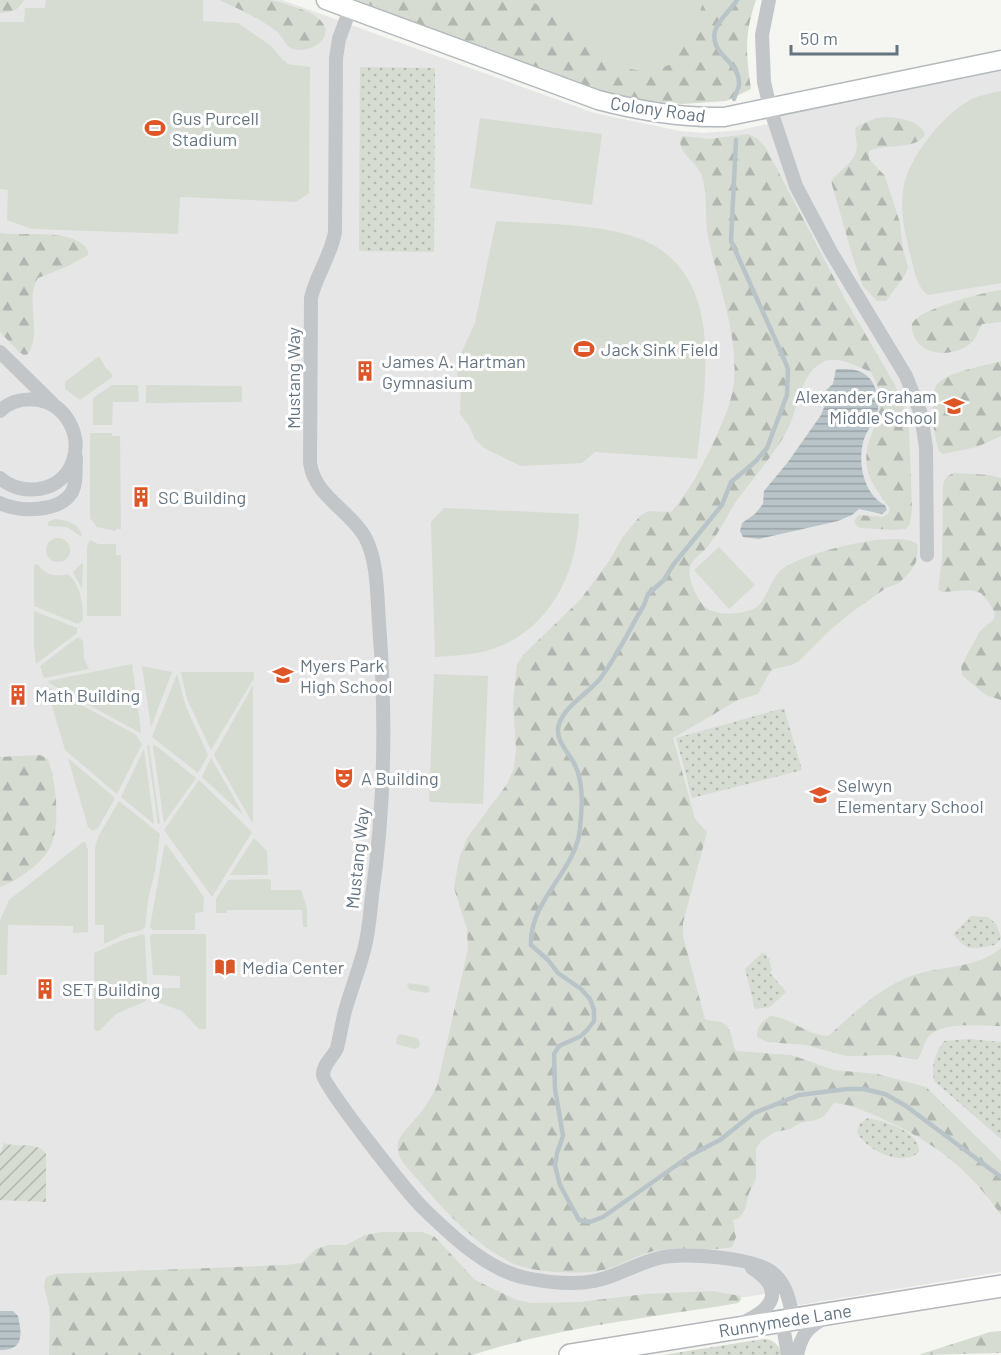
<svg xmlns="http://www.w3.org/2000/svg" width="1001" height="1355" viewBox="0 0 1001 1355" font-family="Barlow,sans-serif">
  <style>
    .built { fill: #e5e6e5 }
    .grass { fill: #d6dcd2 }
    .forest { fill: url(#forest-firs) }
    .park { fill: url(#park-dots) }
    .garden { fill: url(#garden-furrows) }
    .water { fill: url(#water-rules) }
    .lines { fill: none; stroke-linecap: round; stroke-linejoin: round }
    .stream { stroke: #b9c4c8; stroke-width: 4.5 }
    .secondary-casing { stroke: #b4b9bd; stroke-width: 21 }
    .primary-casing { stroke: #b3b7bb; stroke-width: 24 }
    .street { stroke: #c2c6c9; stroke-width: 14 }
    .secondary { stroke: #fff; stroke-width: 18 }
    .primary { stroke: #fff; stroke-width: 21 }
    .labels { text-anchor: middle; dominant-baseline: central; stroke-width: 6; stroke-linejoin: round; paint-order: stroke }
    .street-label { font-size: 18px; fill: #647481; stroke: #fff }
    .poi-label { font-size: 18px; fill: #647481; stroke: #fff; text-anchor: start }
  </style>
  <defs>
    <pattern id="forest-firs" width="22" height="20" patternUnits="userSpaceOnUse" patternTransform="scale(1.5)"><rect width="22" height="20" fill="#d6dcd2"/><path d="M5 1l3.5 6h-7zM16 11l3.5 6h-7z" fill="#b1b7b0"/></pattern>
    <pattern id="park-dots" width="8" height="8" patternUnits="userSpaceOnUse" patternTransform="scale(1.5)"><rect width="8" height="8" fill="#d6dcd2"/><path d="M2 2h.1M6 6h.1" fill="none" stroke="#b1b7b0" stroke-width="1.8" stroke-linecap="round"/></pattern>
    <pattern id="garden-furrows" width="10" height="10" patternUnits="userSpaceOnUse" patternTransform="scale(1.5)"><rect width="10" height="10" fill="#d6dcd2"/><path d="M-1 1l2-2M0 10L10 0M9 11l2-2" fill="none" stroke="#b1b7b0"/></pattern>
    <pattern id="water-rules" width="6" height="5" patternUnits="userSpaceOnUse" patternTransform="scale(1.5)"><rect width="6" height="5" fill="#b9c4c8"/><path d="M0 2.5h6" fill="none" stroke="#9aa4a8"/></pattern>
  </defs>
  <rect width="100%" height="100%" fill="#f5f5f1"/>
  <!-- built -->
  <path class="built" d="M0,0H282L594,113L680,131L703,133L740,130L769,124L781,113L879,96L1001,69V1272L787,1307L783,1291L593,1322L516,1340L472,1355H0Z"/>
  <!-- grass -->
  <path class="grass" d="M46,0H203V21L238,23L271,46L283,60L288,64L310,67L309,193L296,202L180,197L178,234L32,229L7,220L8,190L0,189V22H24L25,8H45Z
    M375,0H740L707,91Z
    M1001,91V283L928,295C916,287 914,267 910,254C905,234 900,210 903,190C908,158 942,115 970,100C980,95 991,93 1001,91Z
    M480,118L602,134L592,205L470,188Z
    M496,221C541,224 590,223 632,236C729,267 705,382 697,459L595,452L582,463L521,466L484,448L475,439L469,426L460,414L461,389L457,388L458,360L475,323Z
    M99,356L105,367L112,374V377L80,400L65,389V382Z
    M112,385H138L139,402H113L112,425H93V398Z
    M146,385L242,386V402L146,403Z
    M90,433H112V436H120L121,529H116V531L97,527L90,518Z
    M444,508L579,514C578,576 546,637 482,652C466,655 451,656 435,657L431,522Z
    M55,519C67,520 81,524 82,537L67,527L48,526V522Z
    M46 550a12 12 0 1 1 24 0a12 12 0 1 1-24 0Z
    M90,540L98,544H116V555H121V616H87V546Z
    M719,547L755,585L729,609L694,570Z
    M82,563H83L82,589L73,572Z
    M37,564C45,574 54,578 67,574C81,584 83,604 83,620L78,624L34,606V565Z
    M34,611L77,628V633L36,664L34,646Z
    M78,637L83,641L84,659L89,669L44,678L40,666Z
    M132,664L141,732L140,733L49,683L48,681Z
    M142,666L172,672L151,727Z
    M181,672H254V678L211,750L187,699Z
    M177,674L186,707L208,755L198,773L152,737Z
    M434,674L488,676L483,804L429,802Z
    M253,685V824L214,755Z
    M46,686L135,734L142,744L117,794L65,750Z
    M147,745H149L160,823L158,824Z
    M155,745L196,778L164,823L153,746Z
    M144,749L154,824L121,797Z
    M68,758L115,798L98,828L93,831L88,827Z
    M211,758L242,812V814L202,777Z
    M199,780L252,832L212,897L164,830Z
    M119,801L160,834L155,871L148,900L145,927L142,930L125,934L104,944V925H95V848L98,837Z
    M254,838L267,851L268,875H230Z
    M83,842H85L88,850V932L73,933V926L8,925L7,975H0V920L9,900Z
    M166,844L204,897L203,912L195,913V930H153L150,927L164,847Z
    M268,879L271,880V890H301L307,908V927H303L302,910H227V913H216V899L228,880Z
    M143,934L145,936L147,984H117L119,998L147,997L146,1001L116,1014L99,1031H96L94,1028V953L123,940Z
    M152,934H206V1029H199L182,1011L154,1001V988H180V976L153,975L150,936Z
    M409,983L428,986L430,991L426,993L410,990L407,986Z
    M400,1034L417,1038L420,1042L419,1047L415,1049L396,1044L397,1037Z"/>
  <!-- forest -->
  <path class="forest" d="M0,0H24C18,11 12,12 0,13Z
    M219,0C236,0 254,0 270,0C279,1 288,5 297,8C304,10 312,13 318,18C341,38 306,56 291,48C285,45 282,35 276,31C259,18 239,9 219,0Z
    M357,0H528L578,24L616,66L651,73L673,63L694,29L704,0H756C744,34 746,54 751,89L726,101L682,104L621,98L548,73Z
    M887,117C901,118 918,120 925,134C917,151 884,143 869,151V159L885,176L900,223L903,249L908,267L905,275L886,301H877L863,286L853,258L831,181C840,170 856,162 857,146C857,139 854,134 856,127L876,118Z
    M748,134L758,139L766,148L845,299L895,385L905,411L909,430L912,509L910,524L906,529L895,530L860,528L856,525L854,520L859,515L883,517L888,514L890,509C882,496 872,486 868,472C858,431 897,419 871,372C857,367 837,355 823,362C800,373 798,409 788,429C774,455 754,477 737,500C727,515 720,532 708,546C703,553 693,558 690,567C687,577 696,597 703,605C714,617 741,615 755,608C765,604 770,580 780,571C797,554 901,527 918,545L916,562L910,572L899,583L886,588L852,612L830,630L799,661L792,665L773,669L768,675L758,694L738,700L673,738L695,819L707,832L683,923V936L705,1019C711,1022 714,1020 720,1022C733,1025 731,1042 736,1051L791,1055L834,1070L877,1074L926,1087L1001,1161V1215C968,1168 935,1143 883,1119C867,1112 851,1104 834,1103L824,1116L816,1120L800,1123L790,1129L775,1132L761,1141L756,1149V1178L749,1193L745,1210L739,1218L733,1220L736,1237L732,1247C707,1252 680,1246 654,1251C635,1255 618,1268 598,1271C574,1274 533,1273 512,1263C468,1241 435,1199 404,1164C389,1142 403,1134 416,1118C425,1109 431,1097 437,1086L468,949L467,929L454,888L459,859L467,838L507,784L514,768L516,749L513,702L517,664L525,653L580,600L610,560L622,538L640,516L648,511L671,512C689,492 700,470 712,446C721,425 732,404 734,381C738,333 718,284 708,237C704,216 709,194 701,174C696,161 674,150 682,136L709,139Z
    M0,233C24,237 75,227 88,251V255L68,266L38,278C24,301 43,331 28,354L24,355L19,352L0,332Z
    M1001,290V322L982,324C979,329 977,336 973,341C957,358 920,358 913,333C911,328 911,323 915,320C925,308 984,292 1001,290Z
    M1001,361V436L977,447L943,454L939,451C934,435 932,421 933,405C933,399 933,392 936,386C944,372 985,366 1001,361Z
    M955,473L990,475L1001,478V700L986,695L970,682L962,675L961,666L980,631L994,619L995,613L990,604L981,593L970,590L942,592L938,590L942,559L943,485C945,478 947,475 955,473Z
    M40,755L48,759C56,781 62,830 48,851C40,865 15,882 0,887V757Z
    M1001,948V1026C982,1026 944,1021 930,1035C923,1042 923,1053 917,1060L890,1055L846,1056L806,1045L767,1042L757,1037C756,1027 762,1021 770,1016C789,1016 805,1035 828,1036C855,1013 879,987 914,975C941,966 978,968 1001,948Z
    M382,1232H422L435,1237L475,1280L517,1300L531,1303L580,1302L645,1294L712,1291L740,1296L741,1300L738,1303L721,1306C637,1319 553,1329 472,1355H49L50,1311L44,1286L46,1277L55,1274L285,1265L301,1263L316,1249L328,1245H346L365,1235Z
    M1001,1331V1353L918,1355L990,1332Z"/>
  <!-- park -->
  <path class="park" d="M360,67L435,68L434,252L359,251Z
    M784,708L802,770L692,798L676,738Z
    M971,916L988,917L996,924L1001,937L1000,940L995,945C971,949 969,953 953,934Z
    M762,953L766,954L768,958L771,957L769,960L772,970L770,973L786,992L770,1007L755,1009L745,969Z
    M970,1039L1001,1042V1139L934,1081C931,1065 935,1054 944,1041Z
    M868,1118C886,1122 920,1131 919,1152C902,1168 866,1150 857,1132L860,1123Z
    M763,1339C774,1339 779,1345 782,1355H663Z"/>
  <!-- garden -->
  <path class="garden" d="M4,1143C17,1148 39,1141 46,1154V1202L0,1200V1154Z"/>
  <!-- water -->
  <path class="water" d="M836,369C844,369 855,368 863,373C876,380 881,401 877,414C874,423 867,430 864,439C857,461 863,494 885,505L887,510L882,514L859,509L852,515L838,521L759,539L743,537L740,531L742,523L755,514L763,504L764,491L788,462L821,415L825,405L826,390L833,384Z
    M0,1311H13L18,1316C22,1335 24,1350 0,1350Z"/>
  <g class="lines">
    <!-- stream -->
    <path class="stream" d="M734,99C735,95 738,90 739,85C741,61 709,55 715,31C718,20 731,10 737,0
      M736,140L731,241L784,359L788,369L787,395L767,448L756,461L731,482L722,505L673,565L664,580L648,594L644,605C630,628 616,659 599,680C587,694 565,706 559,724C554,740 568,751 575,765C584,784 582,808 580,828C577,870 529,900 531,945L548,960L558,973L581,989L590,999L594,1010V1021L588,1029L581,1036L559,1046L554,1054L555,1089L563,1136L557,1153L555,1166L560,1185L579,1220L590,1222L603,1217L691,1155L720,1140L754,1113L799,1095L847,1089H864L885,1094L906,1106L1001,1177"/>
    <!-- secondary casing -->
    <g class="secondary-casing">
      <path id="secondary" d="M326,0L598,100C640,111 681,118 724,117L1001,60"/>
    </g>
    <!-- primary casing -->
    <g class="primary-casing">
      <path id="primary" d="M570,1355L1001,1286"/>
    </g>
    <!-- street -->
    <path class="street" d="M769,0L762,35L764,82L770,108L796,186L831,252L906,376L921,414L926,448L927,555
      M350,9L339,39L336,58L335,232C331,256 316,275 311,298L310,463C315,497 349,509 365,537C378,561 377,596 379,623C386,713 385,806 372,896C370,913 369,930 365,946C360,968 351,989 345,1011C342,1023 340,1036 337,1048C333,1058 323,1063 323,1075C324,1087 410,1196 424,1209C452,1236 487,1270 526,1278C546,1282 574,1285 594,1281C617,1277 637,1263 659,1258C683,1252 756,1257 774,1274C787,1285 790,1303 793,1319
      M0,352L52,403
      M0,411C10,401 25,398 39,400C66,405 82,435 73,461C62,492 23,498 0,478
      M0,503C19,512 59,513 72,492C77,483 75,469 76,458
      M782,1320L788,1355
      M744,1322C774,1308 785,1290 752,1268
      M797,1355C801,1336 807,1327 825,1318"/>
    <!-- secondary -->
    <use href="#secondary" class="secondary"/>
    <!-- primary -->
    <use href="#primary" class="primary"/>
  </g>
  <!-- icons -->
  <defs>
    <g id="stadium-bare" transform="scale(1.62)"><path d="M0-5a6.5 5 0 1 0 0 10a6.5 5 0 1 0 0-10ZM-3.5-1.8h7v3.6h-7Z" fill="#de5628" stroke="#fff" stroke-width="2.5" paint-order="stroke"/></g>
    <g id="building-bare" transform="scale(1.62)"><path d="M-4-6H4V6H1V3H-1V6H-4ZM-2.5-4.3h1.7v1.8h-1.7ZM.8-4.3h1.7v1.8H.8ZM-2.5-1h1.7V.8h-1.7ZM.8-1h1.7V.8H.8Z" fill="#de5628" stroke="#fff" stroke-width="2.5" paint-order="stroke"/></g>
    <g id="school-bare" transform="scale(1.62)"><path d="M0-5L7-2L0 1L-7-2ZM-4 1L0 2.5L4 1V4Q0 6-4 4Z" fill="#de5628" stroke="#fff" stroke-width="2.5" paint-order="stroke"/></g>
    <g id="theatre-bare" transform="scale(1.62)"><path d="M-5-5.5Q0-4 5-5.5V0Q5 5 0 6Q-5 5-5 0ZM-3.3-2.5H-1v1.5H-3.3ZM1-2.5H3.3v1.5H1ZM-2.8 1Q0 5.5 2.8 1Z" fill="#de5628" stroke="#fff" stroke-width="2.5" paint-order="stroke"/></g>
    <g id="library-bare" transform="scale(1.62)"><path d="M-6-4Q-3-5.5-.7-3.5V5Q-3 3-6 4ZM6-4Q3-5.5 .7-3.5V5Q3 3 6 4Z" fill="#de5628" stroke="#fff" stroke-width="2.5" paint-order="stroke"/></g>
  </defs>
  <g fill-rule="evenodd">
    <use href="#stadium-bare" x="155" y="128"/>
    <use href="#stadium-bare" x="584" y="349"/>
    <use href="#building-bare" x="365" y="371"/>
    <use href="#school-bare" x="954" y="406"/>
    <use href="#building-bare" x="141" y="497"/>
    <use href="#school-bare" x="283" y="675"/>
    <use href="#building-bare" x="18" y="695"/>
    <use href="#theatre-bare" x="344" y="778"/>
    <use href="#school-bare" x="820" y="795"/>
    <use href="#library-bare" x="225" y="967"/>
    <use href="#building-bare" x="45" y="989"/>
  </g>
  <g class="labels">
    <!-- street labels -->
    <g class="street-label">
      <text transform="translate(658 109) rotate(8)">Colony Road</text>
      <text transform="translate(293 378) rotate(-90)">Mustang Way</text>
      <text transform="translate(357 858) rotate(-84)">Mustang Way</text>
      <text transform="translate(785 1320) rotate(-9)">Runnymede Lane</text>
    </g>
    <!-- poi labels -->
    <g class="poi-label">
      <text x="172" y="118">Gus Purcell<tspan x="172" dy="21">Stadium</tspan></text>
      <text x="601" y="349">Jack Sink Field</text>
      <text x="382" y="361">James A. Hartman<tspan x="382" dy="21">Gymnasium</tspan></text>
      <text x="937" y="396" text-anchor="end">Alexander Graham<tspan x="937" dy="21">Middle School</tspan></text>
      <text x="158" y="497">SC Building</text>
      <text x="300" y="665">Myers Park<tspan x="300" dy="21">High School</tspan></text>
      <text x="35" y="695">Math Building</text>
      <text x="361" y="778">A Building</text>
      <text x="837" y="785">Selwyn<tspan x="837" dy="21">Elementary School</tspan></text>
      <text x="242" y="967">Media Center</text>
      <text x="62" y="989">SET Building</text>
    </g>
  </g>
  <!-- scale -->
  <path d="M791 45v9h106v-9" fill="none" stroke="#647481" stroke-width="3"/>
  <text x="800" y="45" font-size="18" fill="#647481" stroke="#ffffff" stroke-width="4.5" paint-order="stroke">50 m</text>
</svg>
